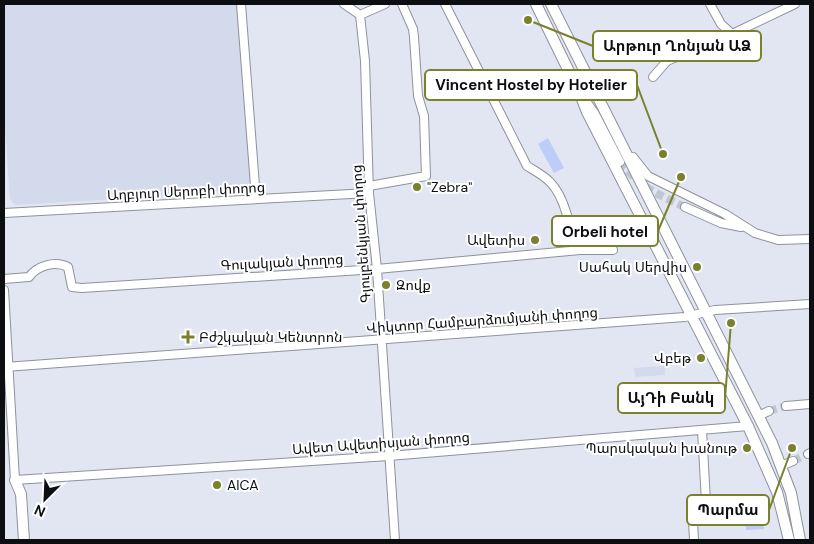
<svg xmlns="http://www.w3.org/2000/svg" width="814" height="544" viewBox="0 0 814 544" font-family="'DM Sans','Noto Sans Armenian',sans-serif">
  <style>
    .built { fill: #d3daec }
    .green { fill: #becdf7 }
    .lines { fill: none; stroke-linecap: round; stroke-linejoin: round }
    .minor-tunnel { stroke: #c2c6d0; stroke-width: 8; stroke-dasharray: 8 4; stroke-linecap: butt }
    .minor-casing { stroke: #8e929d; stroke-width: 10 }
    .major-casing { stroke: #8e929d; stroke-width: 12 }
    .minor { stroke: #fff; stroke-width: 8 }
    .major { stroke: #fff; stroke-width: 10 }
    .poi-dot { fill: #79812c; stroke: #fff; stroke-width: 2 }
    .labels { text-anchor: middle; dominant-baseline: central; stroke-width: 4; stroke-linejoin: round; paint-order: stroke }
    .poi-label { font-size: 14px; fill: #0d0e12; stroke: #fff; text-anchor: start }
    .street-label { font-size: 14px; fill: #0d0e12; stroke: #fff }
    .leader { fill: none; stroke: #79812c; stroke-width: 2 }
    .callout-dot { fill: #79812c; stroke: #fff; stroke-width: 2 }
    .callout { fill: #fff; stroke: #79812c; stroke-width: 2 }
    .callout-label { font-size: 15px; text-anchor: middle; font-weight: bold; fill: #0d0e12 }
  </style>
  <rect width="100%" height="100%" fill="#e2e6f2"/>
  <!-- built -->
  <path class="built" d="M4,4H238L251,191L15,205L10,199L4,114Z
    M665,366V375L635,377L634,368Z"/>
  <!-- green -->
  <path class="green" d="M548,138L564,168L554,173L538,144Z
    M759,508L764,529L746,530V511Z"/>
  <g class="lines">
    <!-- minor-tunnel -->
    <path class="minor-tunnel" d="M620,162C640,187 657,194 685,207
      M769,411L786,406
      M793,461L808,454"/>
    <!-- minor casing -->
    <g class="minor-casing">
      <path id="minor" d="M241,4L256,199
        M344,4L360,15
        M445,4L527,166C535,171 543,175 550,182C565,197 572,230 573,250
        M710,4L721,24L732,34
        M360,15L365,61L369,193L377,269L395,540
        M360,15L385,4
        M653,77L667,61L732,34L795,4
        M586,101L595,114L620,162
        M633,157L648,176L725,214L755,233L778,240L810,239
        M369,186L426,176L424,116L418,96L414,37L413,29L402,4
        M685,207L721,223L741,227
        M4,213L369,193
        M4,279L29,277C37,266 55,260 68,267L72,287L82,288L377,269L580,250H613
        M4,290L15,480L389,456L748,426
        M5,367L685,317L715,310L810,304
        M786,406L810,404
        M758,416L769,411
        M808,454L810,453
        M781,466L793,461
        M694,540L693,521L706,502L702,430"/>
    </g>
    <!-- major casing -->
    <g class="major-casing">
      <path id="major" d="M536,4L580,94L587,112L748,426L777,492L789,540
        M551,4L772,443L791,493L800,540
        M15,480L21,494L24,540"/>
    </g>
    <!-- minor -->
    <use href="#minor" class="minor"/>
    <!-- major -->
    <use href="#major" class="major"/>
  </g>
  <!-- markers -->
  <g class="poi-dot">
    <circle cx="417" cy="187" r="5"/>
    <circle cx="535" cy="240" r="5"/>
    <circle cx="697" cy="267" r="5"/>
    <circle cx="386" cy="285" r="5"/>
    <path d="M185.5 329.5h5v5h5v5h-5v5h-5v-5h-5v-5h5z"/>
    <circle cx="701" cy="358" r="5"/>
    <circle cx="747" cy="448" r="5"/>
    <circle cx="217" cy="485" r="5"/>
  </g>
  <g class="labels">
    <!-- poi labels -->
    <g class="poi-label">
      <text x="427" y="187">"Zebra"</text>
      <text x="525" y="240" text-anchor="end">Ավետիս</text>
      <text x="687" y="267" text-anchor="end">Սահակ Սերվիս</text>
      <text x="396" y="285">Զովք</text>
      <text x="199" y="337">Բժշկական Կենտրոն</text>
      <text x="691" y="358" text-anchor="end">Վբեթ</text>
      <text x="737" y="448" text-anchor="end">Պարսկական խանութ</text>
      <text x="227" y="485">AICA</text>
    </g>
    <!-- street labels -->
    <g class="street-label">
      <text transform="translate(186 191) rotate(-3)">Աղբյուր Սերոբի փողոց</text>
      <text transform="translate(361 234) rotate(-94)">Գյուլբենկյան փողոց</text>
      <text transform="translate(282 262) rotate(-3)">Գուլակյան փողոց</text>
      <text transform="translate(482 320) rotate(-4)">Վիկտոր Համբարձումյանի փողոց</text>
      <text transform="translate(381 443) rotate(-4)">Ավետ Ավետիսյան փողոց</text>
    </g>
  </g>
  <!-- callouts -->
  <path class="leader" d="M528 20L593 46M663 154L637 85M681 177L658 231M731 323L725 398M792 448L769 510"/>
  <g class="callout-dot">
    <circle cx="528" cy="20" r="5"/>
    <circle cx="663" cy="154" r="5"/>
    <circle cx="681" cy="177" r="5"/>
    <circle cx="731" cy="323" r="5"/>
    <circle cx="792" cy="448" r="5"/>
  </g>
  <g class="callout">
    <rect x="593" y="31" width="168" height="30" rx="5"/>
    <rect x="425" y="70" width="212" height="30" rx="5"/>
    <rect x="552" y="216" width="106" height="30" rx="5"/>
    <rect x="618" y="383" width="107" height="30" rx="5"/>
    <rect x="687" y="495" width="82" height="30" rx="5"/>
  </g>
  <g class="callout-label">
    <text x="677" y="51">Արթուր Ղոնյան ԱՁ</text>
    <text x="531" y="90">Vincent Hostel by Hotelier</text>
    <text x="605" y="237">Orbeli hotel</text>
    <text x="671" y="403">ԱյԴի Բանկ</text>
    <text x="728" y="515">Պարմա</text>
  </g>
  <!-- border -->
  <rect width="814" height="544" fill="none" stroke="#0d0e12" stroke-width="10"/>
  <!-- north arrow -->
  <g transform="translate(45 499) rotate(204)" stroke="#ffffff" stroke-width="4" paint-order="stroke">
  <path d="M0-4L9 19L0 12L-9 19Z" fill="#0d0e12"/>
  <text y="-8" font-size="14" font-weight="bold" text-anchor="middle" fill="#0d0e12">N</text>
  </g>
</svg>
